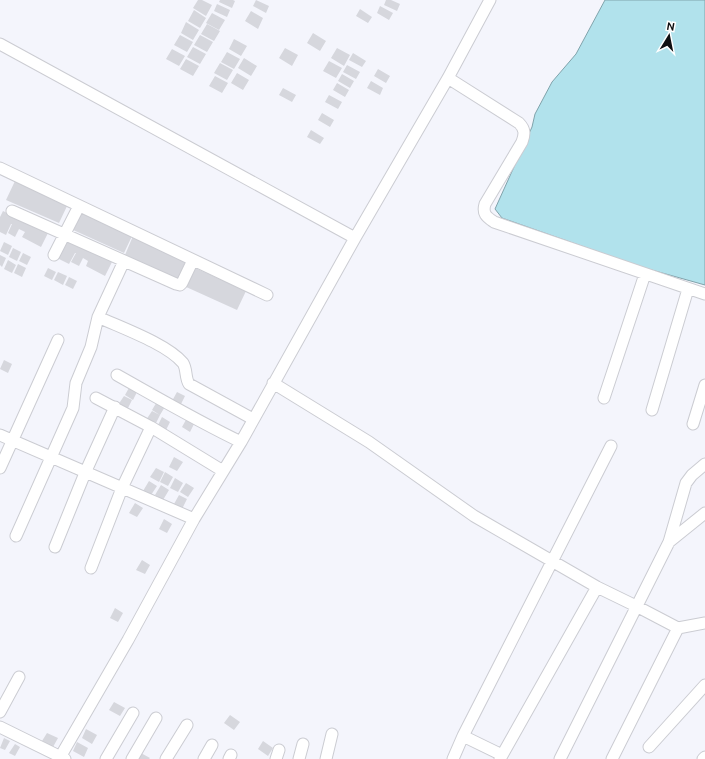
<svg xmlns="http://www.w3.org/2000/svg" width="705" height="759" viewBox="0 0 705 759" font-family="Ubuntu,sans-serif">
  <style>
    .water { fill: #b1e2ec; stroke: #80a3ab }
    .building { fill: #d6d7dd }
    .lines { fill: none; stroke-linecap: round; stroke-linejoin: round }
    .minor-casing { stroke: #cbccd2; stroke-width: 13 }
    .minor { stroke: #fff; stroke-width: 11 }
  </style>
  <rect width="100%" height="100%" fill="#f4f5fc"/>
  <!-- water -->
  <path class="water" d="M605,0H705V285L641,267L502,218L495,209L532,127L535,114L552,82L576,54Z"/>
  <!-- building -->
  <path class="building" d="M198,0H202L212,5L206,16L193,8Z
    M220,0H233L235,1L232,8L219,2Z
    M256,0L269,6L266,13L253,6Z
    M386,0H391L400,4L397,11L384,5Z
    M217,4L230,10L227,17L214,11Z
    M380,6L393,13L389,20L377,13Z
    M360,9L372,17L368,23L356,16Z
    M194,10L206,18L200,28L188,21Z
    M251,11L263,18L258,29L245,21Z
    M212,13L225,20L219,30L206,23Z
    M186,22L199,30L193,40L181,33Z
    M207,24L220,31L214,41L201,34Z
    M313,33L326,41L320,51L307,43Z
    M180,35L193,42L187,52L174,45Z
    M200,35L213,42L207,52L194,45Z
    M234,39L247,46L241,56L229,49Z
    M193,47L206,54L200,64L187,57Z
    M285,48L298,55L292,66L279,58Z
    M337,48L350,55L344,66L331,58Z
    M172,49L185,56L179,66L166,59Z
    M227,52L240,59L234,69L221,62Z
    M353,53L366,61L362,67L349,60Z
    M244,58L257,66L251,76L238,68Z
    M186,59L199,66L193,76L180,69Z
    M329,61L342,68L336,78L323,71Z
    M220,63L233,70L227,80L214,73Z
    M347,65L360,72L356,79L343,72Z
    M378,69L390,76L386,83L374,76Z
    M237,73L249,80L243,90L231,83Z
    M342,74L354,81L350,88L338,81Z
    M215,76L228,83L222,93L209,86Z
    M371,81L383,88L380,95L367,88Z
    M337,83L349,90L345,97L333,90Z
    M283,88L296,95L292,102L279,95Z
    M329,95L342,102L338,109L325,102Z
    M322,113L334,120L330,127L318,120Z
    M311,130L324,138L320,144L307,137Z
    M15,181L68,204L59,223L6,200Z
    M80,210L133,234L124,253L71,229Z
    M3,211L48,233L41,247L22,237L25,232L19,229L15,237L8,233L12,224H11L6,235L0,232V217Z
    M133,236L186,260L178,279L125,255Z
    M67,240L112,262L105,276L86,266L88,261L83,258L79,266L71,262L76,253H75L69,264L57,258Z
    M4,242L12,246L8,255L0,251Z
    M13,248L21,252L17,261L9,257Z
    M23,253L31,257L27,265L19,261Z
    M0,255L6,258L2,267L0,265Z
    M8,260L16,265L12,273L4,269Z
    M18,264L26,268L22,277L14,273Z
    M193,267L246,291L237,310L184,286Z
    M48,268L56,272L52,280L44,276Z
    M58,272L67,276L63,285L54,280Z
    M69,277L77,281L73,289L65,285Z
    M4,360L12,364L8,373L0,369Z
    M130,386L138,390L133,400L125,395Z
    M177,392L185,396L180,406L172,401Z
    M124,396L132,400L127,410L118,405Z
    M158,400L166,405L160,415L152,410Z
    M152,411L160,415L155,425L146,420Z
    M162,417L170,422L165,432L157,427Z
    M187,418L195,422L190,432L182,427Z
    M174,457L183,462L177,471L169,467Z
    M156,468L164,472L159,482L150,477Z
    M165,472L173,477L168,486L160,482Z
    M175,478L183,483L178,492L170,488Z
    M149,481L157,486L151,495L143,491Z
    M186,483L194,488L188,497L180,492Z
    M161,485L169,490L163,500L155,495Z
    M179,495L187,499L182,509L174,504Z
    M135,503L143,508L137,517L129,513Z
    M164,519L172,524L167,533L159,529Z
    M142,560L150,565L145,574L136,570Z
    M115,608L123,613L118,622L110,618Z
    M114,702L125,708L120,716L109,710Z
    M230,715L240,722L234,730L224,723Z
    M86,729L97,735L92,744L82,738Z
    M47,733L58,738L53,747L42,741Z
    M4,738L10,741L5,750L0,748Z
    M263,741L273,748L268,756L258,749Z
    M77,742L88,748L84,757L73,751Z
    M15,744L20,747L15,756L9,753Z
    M139,752L150,758L149,759H135Z"/>
  <g class="lines">
    <!-- minor casing -->
    <g class="minor-casing">
      <path id="minor" d="M0,44L355,238
        M448,78L519,123C525,129 525,134 522,142L485,204C482,214 487,217 494,222L705,294
        M0,168L267,295
        M12,211L176,284L180,285L182,283L193,260
        M54,255L79,206
        M98,317C122,328 167,344 183,363C187,369 185,378 189,384L253,419
        M117,375C158,398 199,422 241,442
        M273,383L369,442L474,516L597,587L636,606L678,628L705,623
        M96,398L151,427L223,471
        M604,398L645,274
        M652,410L688,289
        M693,424L705,385
        M0,435C65,463 129,491 194,519
        M0,468L58,340
        M16,536L73,408L76,383L91,347L98,317L124,261
        M669,542L705,513
        M55,547L85,473L115,407
        M91,568L122,488L151,427
        M0,712L19,677
        M0,727L65,759
        M463,736L502,755
        M649,747L705,685
        M59,759L128,640L194,519L241,442L355,238L448,78L490,0
        M106,759L133,713
        M132,759L156,718
        M166,759L187,725
        M204,759L212,745
        M229,759L231,755
        M276,759L279,750
        M299,759L303,744
        M326,759L332,734
        M453,759L463,736L611,446
        M500,759L597,587
        M560,759L669,542L686,483L692,475L705,464
        M612,759L678,628
        M703,759L705,757"/>
    </g>
    <!-- minor -->
    <use href="#minor" class="minor"/>
  </g>
  <!-- north arrow -->
  <g transform="translate(669 36) rotate(10)" stroke="#ffffff" stroke-width="3" paint-order="stroke">
  <path d="M0-3L7 15L0 10L-7 15Z" fill="#0f1012"/>
  <text y="-6" font-size="11" font-weight="bold" text-anchor="middle" fill="#0f1012">N</text>
  </g>
</svg>
